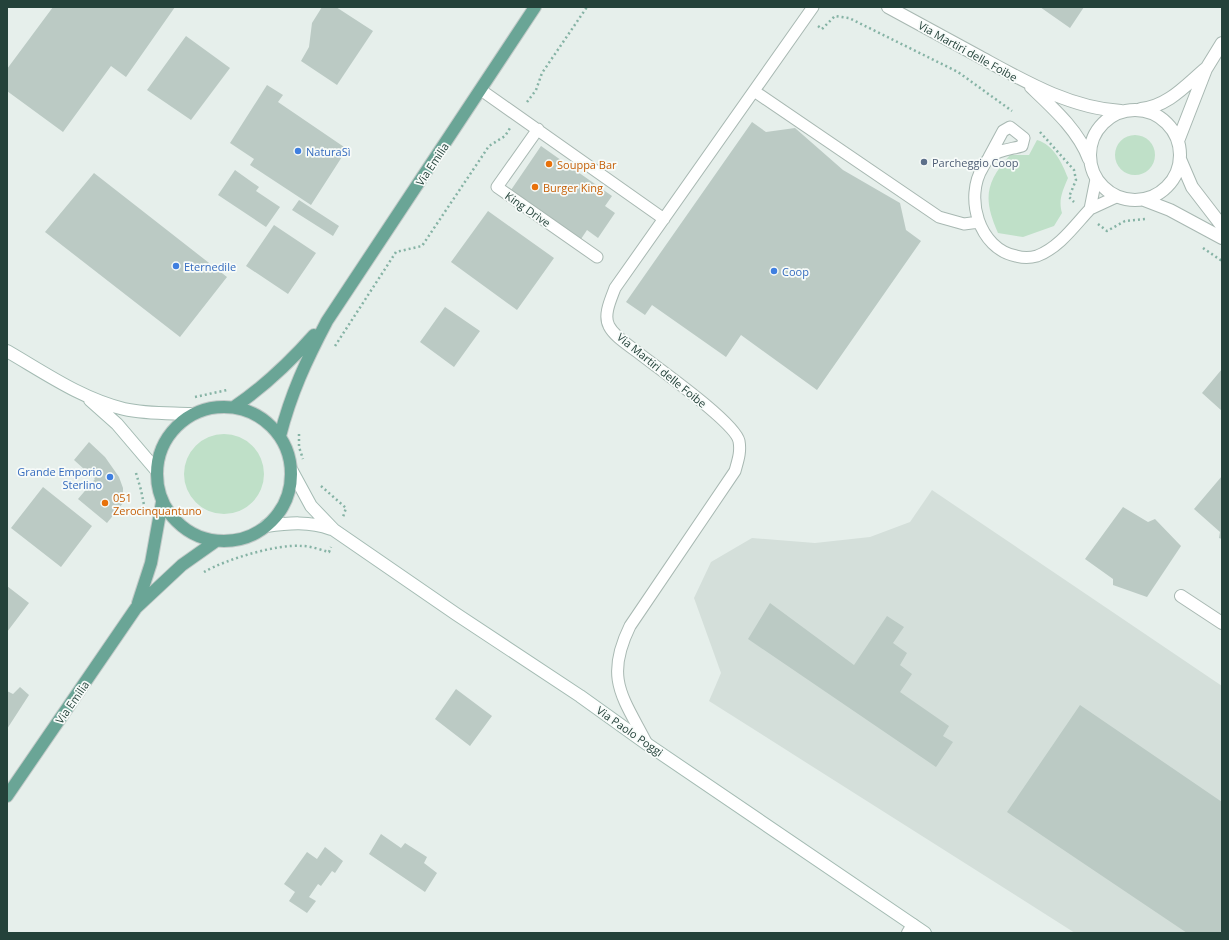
<svg xmlns="http://www.w3.org/2000/svg" width="1229" height="940" viewBox="0 0 1229 940" font-family="'Open Sans',sans-serif">
  <style>
    .built { fill: #d4dfda }
    .green { fill: #bfe0c8 }
    .building { fill: #bbcac4 }
    .lines { fill: none; stroke-linecap: round; stroke-linejoin: round }
    .lane-casing { stroke: #a8b8b2; stroke-width: 13 }
    .street-casing { stroke: #a8b8b2; stroke-width: 14 }
    .secondary-casing { stroke: #a4bbb3; stroke-width: 14 }
    .primary-casing { stroke: #c2cac8; stroke-width: 14 }
    .path { stroke: #86b3a5; stroke-width: 2.5; stroke-dasharray: 2 3; stroke-linecap: butt }
    .lane { stroke: #fff; stroke-width: 11 }
    .street { stroke: #fff; stroke-width: 12 }
    .secondary { stroke: #fff; stroke-width: 12 }
    .primary { stroke: #6aa596; stroke-width: 12 }
    .shop-dot { fill: #3f7fe0; stroke: #f7fbf9; stroke-width: 1.5 }
    .service-dot { fill: #5c6f8a; stroke: #f7fbf9; stroke-width: 1.5 }
    .food-dot { fill: #e8710a; stroke: #f7fbf9; stroke-width: 1.5 }
    .labels { text-anchor: middle; dominant-baseline: central; stroke-width: 3.5; stroke-linejoin: round; paint-order: stroke }
    .street-label { font-size: 11px; fill: #24423a; stroke: #f7fbf9 }
    .shop-label { font-size: 11px; fill: #366cbe; stroke: #f7fbf9; text-anchor: start }
    .service-label { font-size: 11px; fill: #4e5e75; stroke: #f7fbf9; text-anchor: start }
    .food-label { font-size: 11px; fill: #c56008; stroke: #f7fbf9; text-anchor: start }
  </style>
  <rect width="100%" height="100%" fill="#e6efeb"/>
  <!-- built -->
  <path class="built" d="M932,490L1222,686V933H1075L709,701L721,673L694,598L711,562L752,538L815,543L870,537L910,522Z"/>
  <!-- green -->
  <path class="green" d="M1115 155a20 20 0 1 1 40 0a20 20 0 1 1-40 0Z
    M1037,140C1054,145 1062,163 1068,178C1063,190 1058,200 1062,213L1054,226L1023,237L998,233C983,199 985,183 1010,155H1029Z
    M184 474a40 40 0 1 1 80 0a40 40 0 1 1-80 0Z"/>
  <!-- building -->
  <path class="building" d="M53,7H175L126,77L111,66L63,132L7,91V69Z
    M322,7H336L373,31L337,85L301,61L309,47L312,23Z
    M1040,7H1084L1070,28Z
    M186,36L230,68L191,120L147,90Z
    M267,85L283,95L278,102L347,149L311,205L250,165L254,159L230,143Z
    M752,122L766,132L795,128L843,170L900,203L906,230L921,241L817,390L741,335L726,357L652,305L645,315L626,302Z
    M541,146L612,196L605,206L615,213L598,238L587,230L581,239L511,190Z
    M235,170L259,187L256,191L280,207L266,227L218,195Z
    M94,173L227,277L180,337L45,232Z
    M299,200L339,226L333,236L292,210Z
    M488,211L554,258L517,310L451,262Z
    M274,225L316,253L288,294L246,266Z
    M445,307L480,331L454,367L420,342Z
    M1222,369V411L1202,393Z
    M89,442L105,457L119,477L123,488V503L107,523L78,499L95,479L74,460Z
    M1222,476V539L1219,538L1220,532L1194,509Z
    M43,487L92,526L61,567L11,528Z
    M1123,507L1148,522L1155,519L1181,546L1147,597L1113,585V579L1085,559Z
    M7,586L29,603L7,632Z
    M770,603L854,665L887,616L904,627L893,643L907,653L900,665L912,674L900,692L949,726L943,736L953,742L936,767L748,639Z
    M20,687L29,695L7,729V691L13,694Z
    M456,689L492,716L470,746L435,719Z
    M1080,705L1222,802V933H1187L1007,812Z
    M381,834L401,848L405,843L427,857L424,863L437,873L425,892L369,854Z
    M325,847L343,861L335,873L332,871L321,886L318,884L309,897L316,901L307,913L289,901L295,892L284,884L307,852L317,859Z"/>
  <g class="lines">
    <!-- lane casing -->
    <g class="lane-casing">
      <path id="lane" d="M481,90L664,219
        M754,91L939,217L964,224L979,222
        M538,129L497,187L597,257
        M989,157L1003,131L1010,127L1024,138L1022,146C1012,149 998,150 990,157C987,159 985,164 983,167C964,197 979,249 1016,256C1023,258 1030,258 1037,256C1059,248 1075,225 1090,209
        M1096,179L1090,209L1116,197
        M647,744C623,697 604,679 630,626L735,471C738,460 741,452 739,441C735,422 655,366 636,351C627,344 614,336 609,326C603,315 611,299 615,288L813,7"/>
    </g>
    <!-- street casing -->
    <g class="street-casing">
      <path id="street" d="M888,7C919,24 949,40 980,57C1024,81 1070,108 1121,111
        M1031,87C1053,108 1078,130 1089,159
        M1141,109C1168,106 1185,86 1205,69
        M1090 155a45 45 0 1 1 90 0a45 45 0 1 1-90 0Z
        M1178,141L1206,69L1222,43
        M1180,159L1192,187L1222,226
        M1144,200L1170,210L1222,238
        M1181,596L1222,623
        M908,933L913,925"/>
    </g>
    <!-- secondary casing -->
    <g class="secondary-casing">
      <path id="secondary" d="M7,351C45,373 82,399 124,409C146,414 169,413 191,414
        M90,400L117,424L157,471
        M292,471L311,506L334,530L456,614L580,696L647,744L925,933
        M266,526C288,523 310,521 331,529"/>
    </g>
    <!-- primary casing -->
    <g class="primary-casing">
      <path id="primary" d="M157 474a67 67 0 1 1 134 0a67 67 0 1 1-134 0Z
        M234,407C265,386 290,362 314,335
        M280,436C291,393 306,361 327,321L535,7
        M138,603L151,563L162,502
        M7,796L136,608L182,565L216,541"/>
    </g>
    <!-- path -->
    <path class="path" d="M818,26L822,29L835,16L849,18L958,72L1012,111
      M527,102L536,90L542,73L587,7
      M1040,132L1074,170L1076,180L1069,197L1074,202
      M1098,224L1107,231L1125,221L1146,219
      M1203,248L1222,261
      M335,346L396,252L422,246L489,146L505,136L510,128
      M195,397L227,390
      M299,434V447L303,459
      M136,473L141,490L144,505
      M321,486L346,508L343,517
      M204,572C227,559 276,544 302,546C311,546 321,550 329,552L331,547"/>
    <!-- lane -->
    <use href="#lane" class="lane"/>
    <!-- street -->
    <use href="#street" class="street"/>
    <!-- secondary -->
    <use href="#secondary" class="secondary"/>
    <!-- primary -->
    <use href="#primary" class="primary"/>
  </g>
  <!-- markers -->
  <g class="shop-dot">
    <circle cx="298" cy="151" r="4"/>
    <circle cx="176" cy="266" r="4"/>
    <circle cx="774" cy="271" r="4"/>
    <circle cx="110" cy="477" r="4"/>
  </g>
  <circle class="service-dot" cx="924" cy="162" r="4"/>
  <g class="food-dot">
    <circle cx="549" cy="164" r="4"/>
    <circle cx="535" cy="187" r="4"/>
    <circle cx="105" cy="503" r="4"/>
  </g>
  <g class="labels">
    <!-- street labels -->
    <g class="street-label">
      <text transform="translate(968 51) rotate(29)">Via Martiri delle Foibe</text>
      <text transform="translate(432 164) rotate(-56)">Via Emilia</text>
      <text transform="translate(528 209) rotate(35)">King Drive</text>
      <text transform="translate(662 370) rotate(39)">Via Martiri delle Foibe</text>
      <text transform="translate(72 702) rotate(-55)">Via Emilia</text>
      <text transform="translate(630 731) rotate(35)">Via Paolo Poggi</text>
    </g>
    <!-- shop labels -->
    <g class="shop-label">
      <text x="306" y="151">NaturaSì</text>
      <text x="184" y="266">Eternedile</text>
      <text x="782" y="271">Coop</text>
      <text x="102" y="471" text-anchor="end">Grande Emporio<tspan x="102" dy="13">Sterlino</tspan></text>
    </g>
    <!-- service labels -->
    <g class="service-label">
      <text x="932" y="162">Parcheggio Coop</text>
    </g>
    <!-- food labels -->
    <g class="food-label">
      <text x="557" y="164">Souppa Bar</text>
      <text x="543" y="187">Burger King</text>
      <text x="113" y="497">051<tspan x="113" dy="13">Zerocinquantuno</tspan></text>
    </g>
  </g>
  <!-- border -->
  <rect width="1229" height="940" fill="none" stroke="#24423a" stroke-width="16"/>
</svg>
